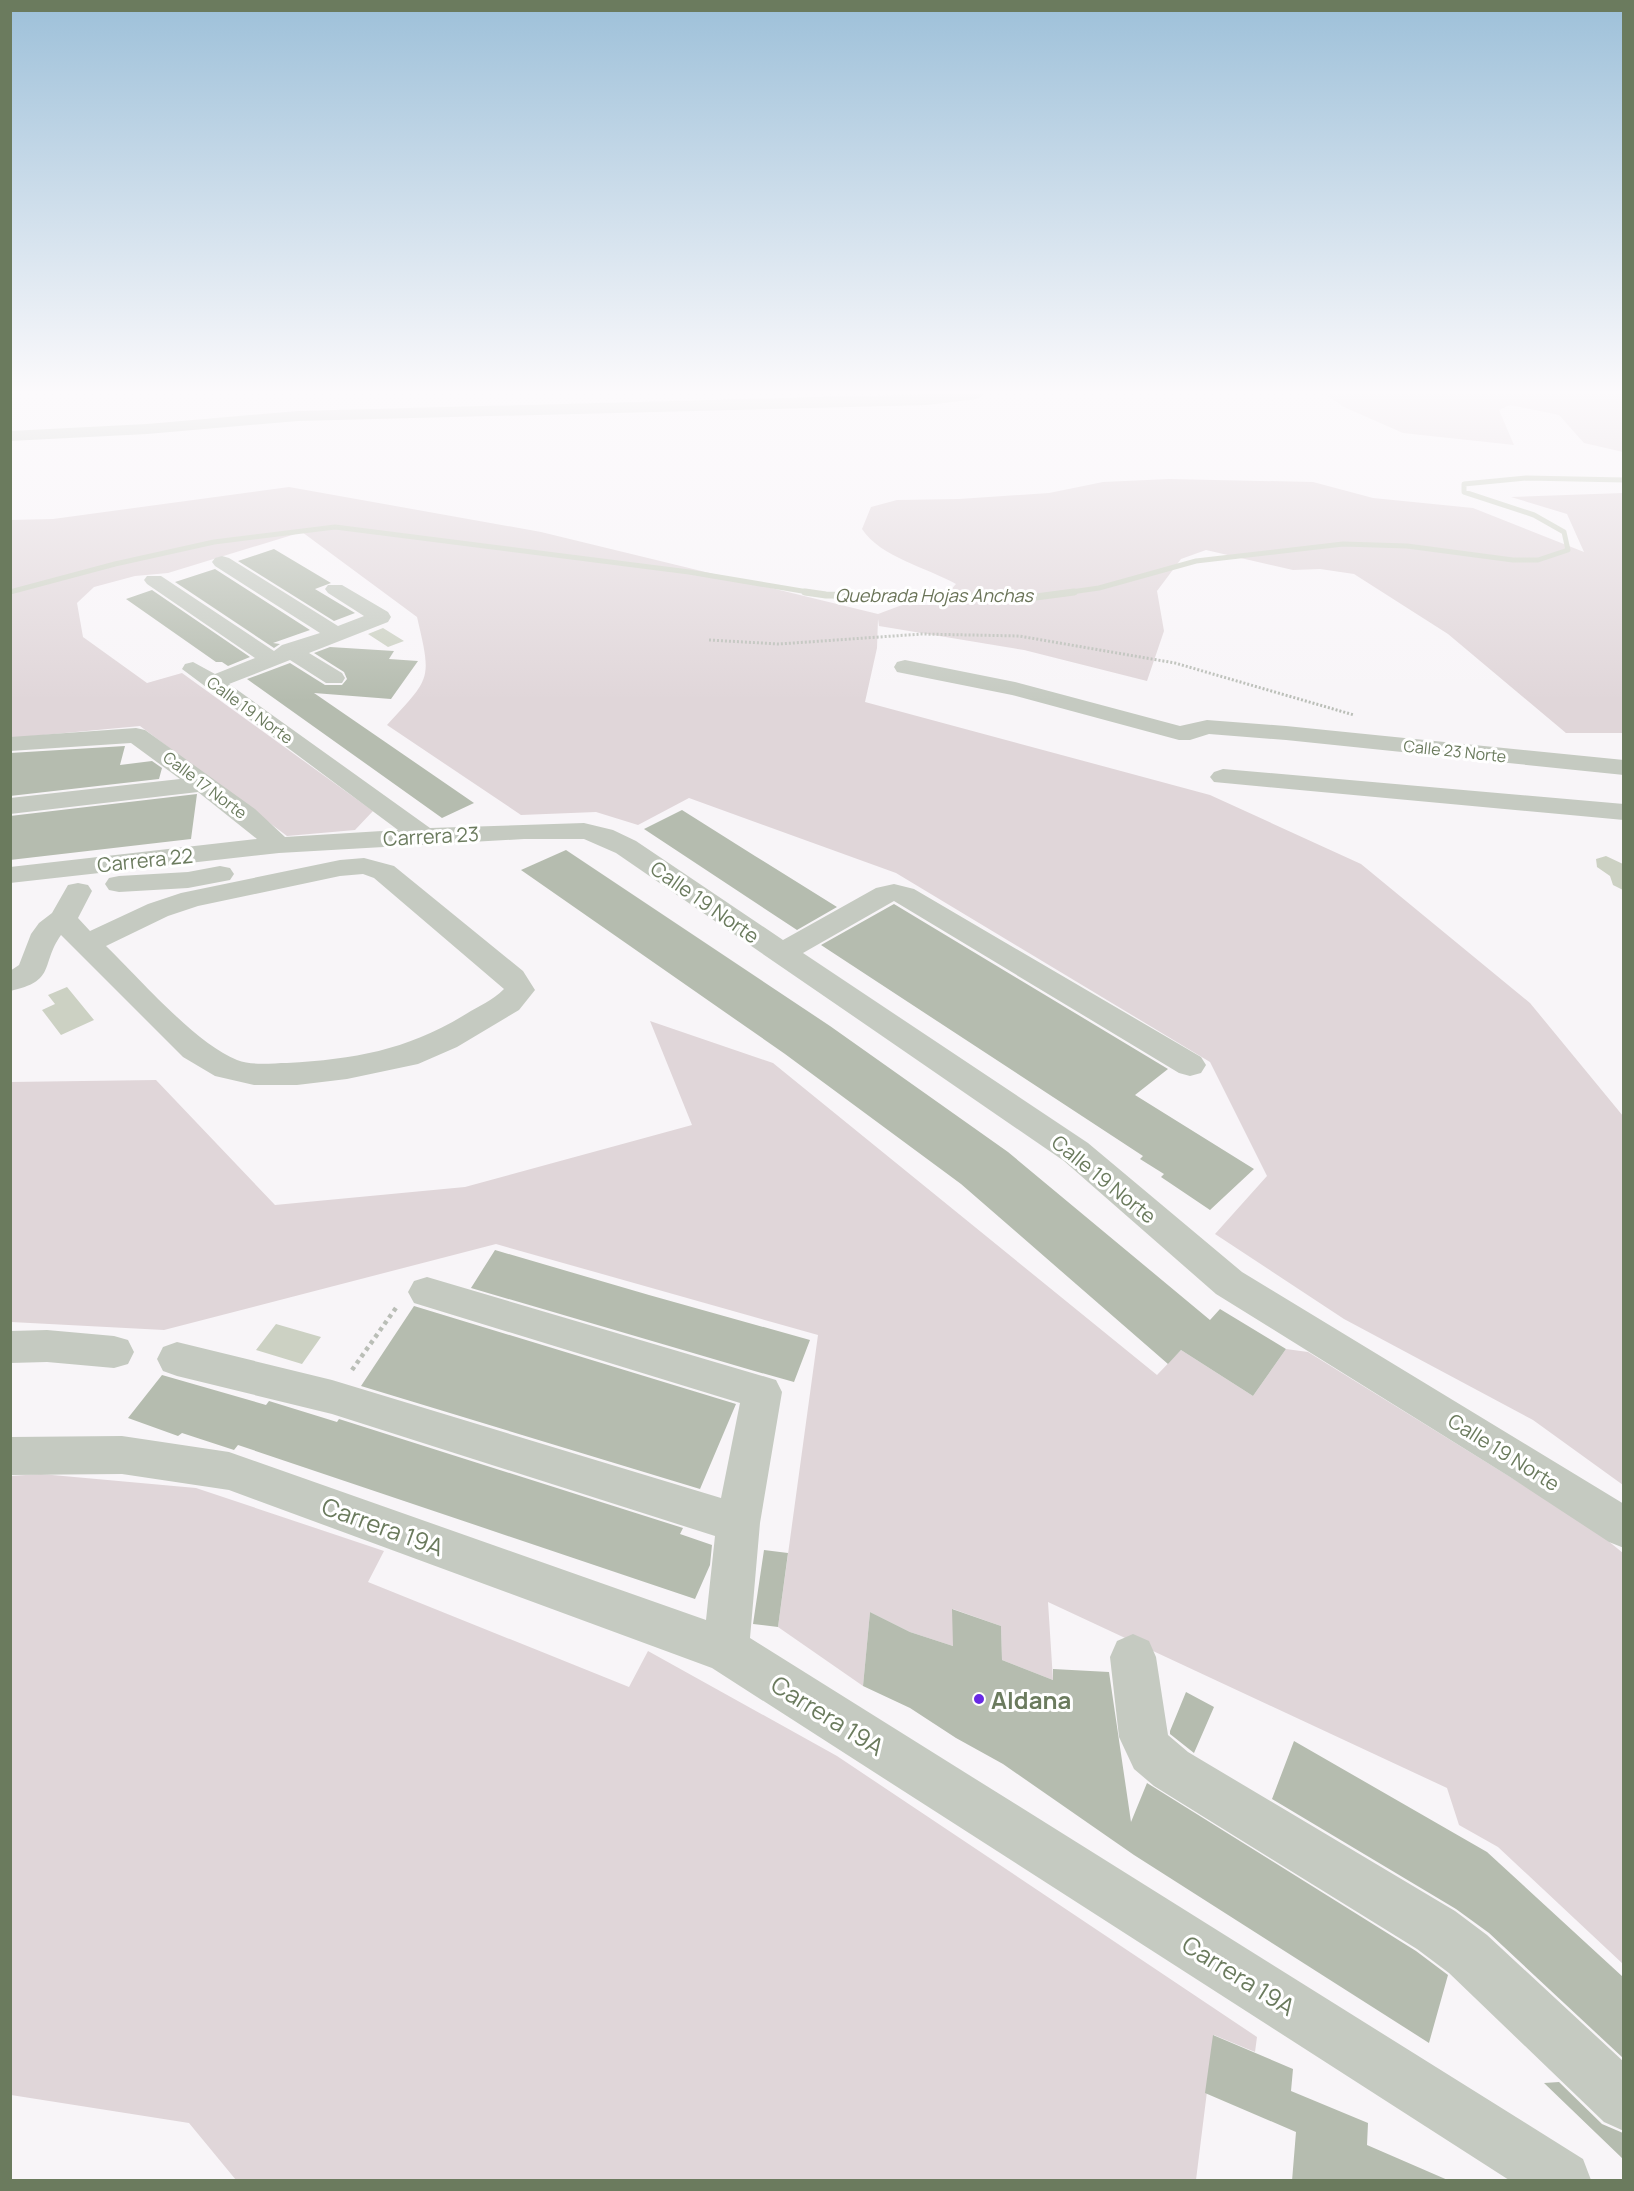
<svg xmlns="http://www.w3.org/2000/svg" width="1634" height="2191" viewBox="0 0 1634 2191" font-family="Manrope,sans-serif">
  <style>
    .green { fill: #e0d6d9 }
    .water { fill: #ccd1c3 }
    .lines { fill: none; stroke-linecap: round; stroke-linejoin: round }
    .stream-far1 { stroke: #ccd1c3; stroke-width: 5 }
    .stream { stroke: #ccd1c3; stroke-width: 7 }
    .building { fill: #b5bcaf }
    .path-far1 { stroke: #babeb7; stroke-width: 3; stroke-dasharray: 2 2; stroke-linecap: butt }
    .path { stroke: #babeb7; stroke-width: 4.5; stroke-dasharray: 4 4; stroke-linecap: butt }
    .minor { fill: #c5cac1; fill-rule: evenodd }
    .poi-dot { fill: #6829e4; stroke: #fff; stroke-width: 2 }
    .labels { text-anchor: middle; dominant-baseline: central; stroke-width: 6; stroke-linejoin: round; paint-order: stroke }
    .far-street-label { font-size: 16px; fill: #6b7b5e; stroke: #fff }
    .far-water-label { font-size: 18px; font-style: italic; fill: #6a7458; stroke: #fff }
    .street-label { font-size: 20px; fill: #6b7b5e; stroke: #fff }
    .near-street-label { font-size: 24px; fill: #6b7b5e; stroke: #fff }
    .near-poi-label { font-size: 24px; font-weight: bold; fill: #6b7b5e; stroke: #fff; text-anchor: start }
  </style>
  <rect width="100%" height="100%" fill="#f8f5f8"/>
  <!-- green -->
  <path class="green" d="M1325,394H1623V452L1584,443L1559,415L1510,405L1499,410L1514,445L1403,433L1344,407Z
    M1169,479L1313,482L1373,498L1473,508L1584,552L1567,514L1511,497L1623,493V733H1566L1448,634L1354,574L1320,569L1293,570L1206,550L1181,559L1157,591L1164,631L1147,681L1024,650L879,626L878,619L877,648L865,702L1210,795L1361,864L1530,1003L1623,1116V1485L1533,1420L1344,1319L1215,1234L1267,1176L1210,1062L896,873L689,798L638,825L596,812L521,815L387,725C431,677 432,681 417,617L302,532L168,573L135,576L94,587L77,603L83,637L147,683L182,673L373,811L355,830L287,836L140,726L11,738L10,520L53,519L289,487L541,532L878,614L902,605H937L956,584C928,568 880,557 862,529L871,507L897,500L959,499L1049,493L1103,482Z
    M650,1021L773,1063L1157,1375L1181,1350L1253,1396L1286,1349L1308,1352L1591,1527L1623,1553V1964L1498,1847L1459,1825L1447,1788L1048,1602L1053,1680L1002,1660L1001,1626L953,1609V1646L910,1632L870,1612L863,1686L778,1627L818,1335L496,1244L164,1330L11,1322L10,1082L156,1080L275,1205L465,1187L692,1125Z
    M41,1474L196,1488L384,1551L368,1582L629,1687L648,1651L837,1756L1257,2037L1255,2052L1214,2035L1196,2180H236L189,2123L11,2095L10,1476Z"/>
  <!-- water -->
  <path class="water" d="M383,628L404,641L388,647L368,634Z
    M1606,856L1623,864V890L1613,885L1610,876L1597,867L1596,859Z
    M67,987L94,1020L61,1035L42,1010L55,1004L48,995Z
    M276,1324L321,1337L302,1364L256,1350Z"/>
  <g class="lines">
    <!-- stream-far1 -->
    <path class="stream-far1" d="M10,592L115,564L214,542L335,527L689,572L814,593
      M1064,593L1099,588L1196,561L1343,544L1407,546L1513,560H1538L1568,550L1564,532L1534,515L1464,492V484L1526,478L1624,480"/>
    <!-- stream -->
    <path class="stream" d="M805,592L826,595L1036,597L1074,592"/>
  </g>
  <!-- building -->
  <path class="building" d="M274,549L331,583L315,589L355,613L334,621L238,561Z
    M215,569L310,630L273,643L280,644L274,648L175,582Z
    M152,590L250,657L228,666L222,662H216L126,599Z
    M330,647L394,651L389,659L418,661L391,699L314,693L474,803L442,818L247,679L290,663L325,685H342L347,679L344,672L314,653Z
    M125,746L120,765L152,761L162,768L159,779L10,796V753Z
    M197,794L191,839L10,860V816Z
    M682,810L755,856L837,907L797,930L644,829Z
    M566,850L830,1026L1008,1152L1210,1320L1220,1309L1286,1349L1253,1396L1181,1350L1168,1364L961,1184L785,1054L521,870Z
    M894,904L1168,1069L1135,1095L1254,1169L1210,1210L1161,1177L1164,1174L1140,1159L1143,1156L821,945Z
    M495,1250L649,1295L810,1340L794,1382L751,1370L471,1288Z
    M414,1306L736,1404L700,1489L361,1386Z
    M162,1375L266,1405L269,1401L337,1422L339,1419L683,1528L680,1534L712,1545L710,1565L695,1599L238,1445L234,1450L182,1433L178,1436L128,1418Z
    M764,1550L788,1553L778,1627L753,1624Z
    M952,1609L1001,1626L1002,1660L1053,1680V1669L1109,1672L1131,1822L1147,1783L1416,1951L1448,1975L1429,2043L1134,1855L1003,1764L956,1738L910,1708L863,1686L870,1612L910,1632L953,1646Z
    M1186,1692L1214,1707L1194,1753L1170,1734V1731Z
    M1294,1741L1487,1852L1623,1977V2058L1489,1933L1456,1909L1272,1799Z
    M1213,2035L1293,2069L1291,2091L1368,2123L1367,2145L1450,2181H1292L1296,2132L1205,2093Z
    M1559,2082L1602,2124L1623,2133V2159L1544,2083Z"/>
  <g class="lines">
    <!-- path-far1 -->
    <path class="path-far1" d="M709,640L779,644L922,634L1019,636L1175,663L1354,715"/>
    <!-- path -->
    <path class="path" d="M352,1370L398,1305"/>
    <!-- minor -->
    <path class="minor" d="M934,394H985L977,399L927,405L298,421L147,434L10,441V431L147,424L298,411Z
      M222,556L229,558L338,626L364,616L328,593L325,589L328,585H342L388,612L391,617L388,622L309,653L342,673L345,678L342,683H326L290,660L229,684L430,828L584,823L613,830L636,841L783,940L876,888L894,884L914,889L1201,1057L1206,1065L1201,1073L1190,1076L1179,1073L894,901L803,953L1088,1143L1242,1272L1624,1504V1548L1609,1542L1510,1477L1216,1294L1064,1161L616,853L584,839H524L279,853L10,883V867L257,839L198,792L10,814V798L180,779L131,743L10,751V737L136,728L145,730L255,809L285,837L398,830L182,669L185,664L193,662L215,674L255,658L147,584L144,580L147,576H161L274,651L282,645L320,633L215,566L212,562L215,558Z
      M905,660L1015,682L1180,726L1207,720L1286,726L1624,760V775L1286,740L1209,734L1190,740H1179L1012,695L897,672L894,667L897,662Z
      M1223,769L1624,804V820L1214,782L1210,777L1214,772Z
      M364,858L394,866L523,971L535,990L519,1010L457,1047L418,1064L347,1079L297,1085H254L215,1076L183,1057L61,935C40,965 57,981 10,991V971L19,965L31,934L39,923L52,913L68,885L78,883L88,885L92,891L78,918L90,931L148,904L181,893L340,860ZM363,874L374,878L504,989C493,1000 479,1006 466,1014C407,1050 356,1059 287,1063C272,1063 252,1066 237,1060C196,1044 139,978 106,946L168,916L198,906L340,876Z
      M220,866L230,868L234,874L230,880L188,888L119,892L109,890L105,884L109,878L119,876L188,872Z
      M427,1277L776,1380L782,1392L760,1523L750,1638L1583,2159L1591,2180H1509L712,1668L229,1490L122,1474L10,1475V1437L122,1436L229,1452L706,1620L715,1536L332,1414L177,1376L163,1371L157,1359L163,1347L177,1342L332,1380L721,1498L740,1403L414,1303L408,1292L414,1281Z
      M47,1330L114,1336L128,1340L134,1352L128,1364L114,1368L47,1362L10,1363V1331Z
      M1133,1634L1149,1641L1156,1657L1168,1735L1188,1752L1455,1911L1487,1935L1624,2062V2131L1604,2122L1449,1973L1417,1949L1154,1786L1134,1769L1119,1737L1110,1657L1117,1641Z"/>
  </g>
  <!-- sky -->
  <linearGradient id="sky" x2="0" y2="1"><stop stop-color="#9dc0d9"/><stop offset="0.56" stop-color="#fcfafc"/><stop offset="1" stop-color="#fcfafc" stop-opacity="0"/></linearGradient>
  <rect width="1634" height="701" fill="url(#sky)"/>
  <!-- markers -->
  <circle class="poi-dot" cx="979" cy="1699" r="6"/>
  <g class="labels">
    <!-- far-street labels -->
    <g class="far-street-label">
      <text transform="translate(250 710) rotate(36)">Calle 19 Norte</text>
      <text transform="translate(1455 751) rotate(6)">Calle 23 Norte</text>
      <text transform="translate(205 785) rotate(37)">Calle 17 Norte</text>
    </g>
    <!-- far-water labels -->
    <g class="far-water-label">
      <text x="934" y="595">Quebrada Hojas Anchas</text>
    </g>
    <!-- street labels -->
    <g class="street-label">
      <text transform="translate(431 836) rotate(-3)">Carrera 23</text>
      <text transform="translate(145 860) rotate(-6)">Carrera 22</text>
      <text transform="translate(705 902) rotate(35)">Calle 19 Norte</text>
      <text transform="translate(1104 1179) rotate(39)">Calle 19 Norte</text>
      <text transform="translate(1504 1452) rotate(32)">Calle 19 Norte</text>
    </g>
    <!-- near-street labels -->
    <g class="near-street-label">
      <text transform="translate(383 1526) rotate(20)">Carrera 19A</text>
      <text transform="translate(828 1715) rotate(32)">Carrera 19A</text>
      <text transform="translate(1239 1975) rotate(32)">Carrera 19A</text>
    </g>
    <!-- near-poi labels -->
    <g class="near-poi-label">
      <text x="991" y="1699">Aldana</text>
    </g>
  </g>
  <!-- border -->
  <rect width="1634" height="2191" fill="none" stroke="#6b7b5e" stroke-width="24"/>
</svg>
